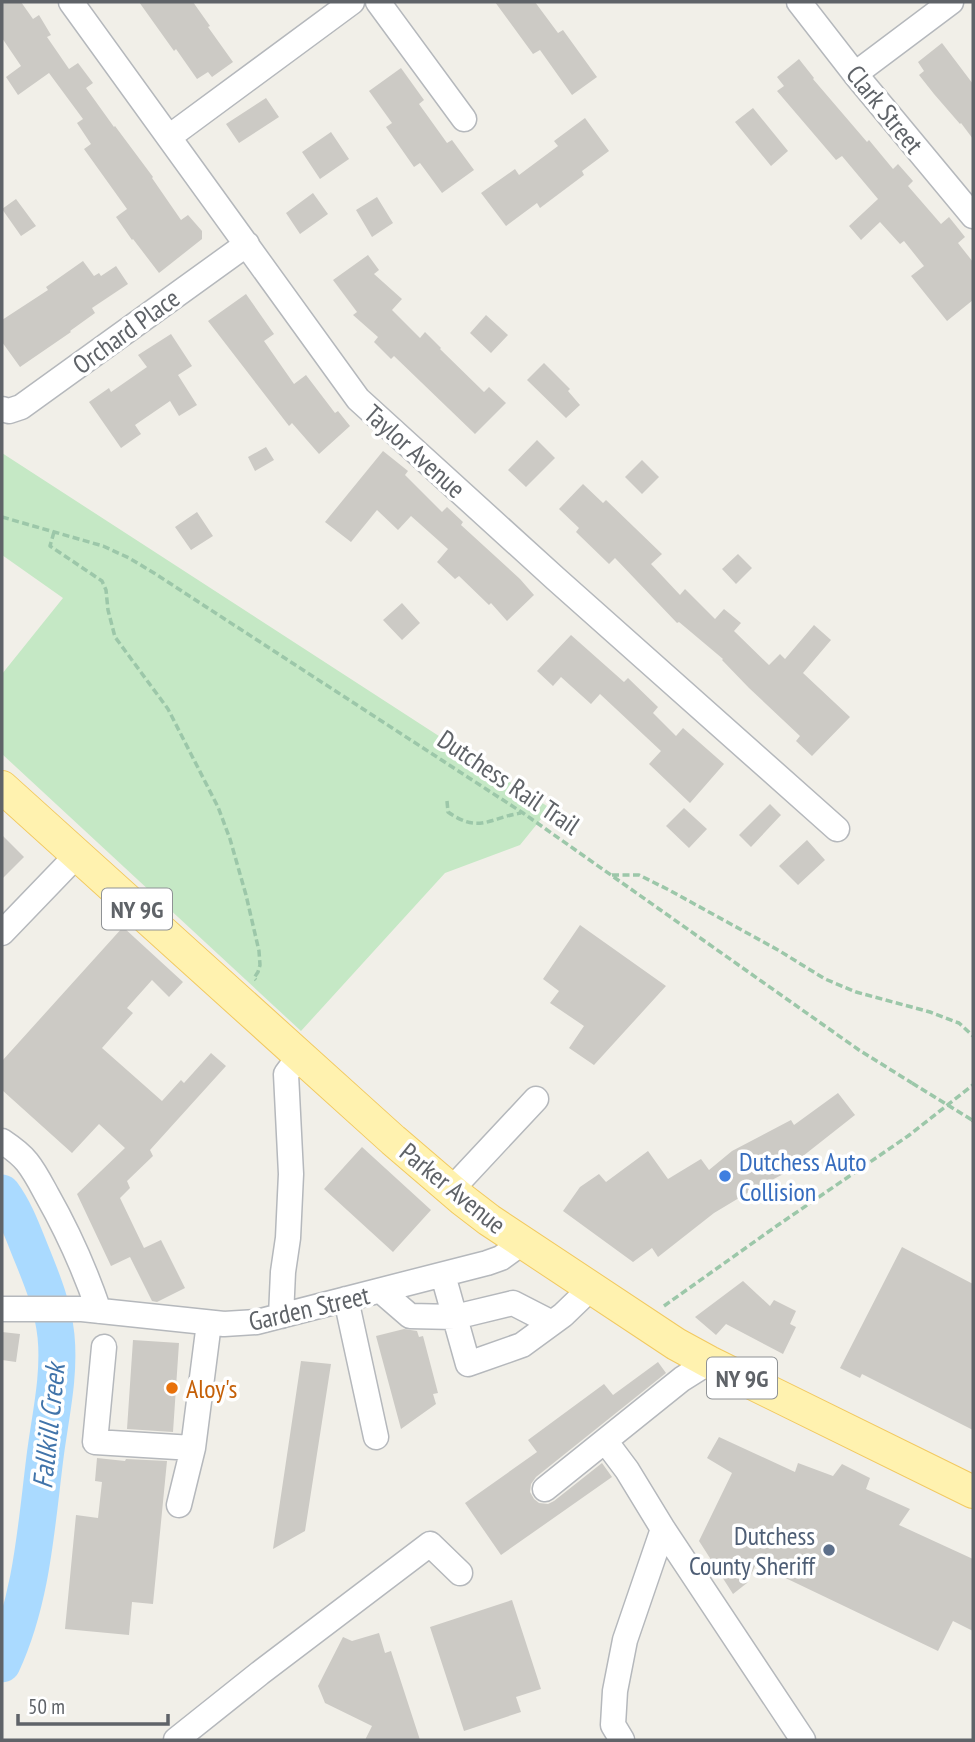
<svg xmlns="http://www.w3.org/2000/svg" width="975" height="1742" viewBox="0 0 975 1742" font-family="'PT Sans Narrow',sans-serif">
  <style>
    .green { fill: #c5e8c5 }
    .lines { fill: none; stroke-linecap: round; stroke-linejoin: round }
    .river { stroke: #aadaff; stroke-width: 37 }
    .building { fill: #cccac5 }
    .minor-casing { stroke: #b5b8bc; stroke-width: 27 }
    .major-casing { stroke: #f2c960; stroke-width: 34 }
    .path { stroke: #9cc7a9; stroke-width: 3.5; stroke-dasharray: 7 3.5; stroke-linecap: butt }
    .minor { stroke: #fff; stroke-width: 24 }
    .major { stroke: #fff2af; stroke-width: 32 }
    .path-bridge { stroke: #9cc7a9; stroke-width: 3.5; stroke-dasharray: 7 3.5; stroke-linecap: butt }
    .shop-dot { fill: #3f7fe0; stroke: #fff; stroke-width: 2.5 }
    .food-dot { fill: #e8710a; stroke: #fff; stroke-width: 2.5 }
    .service-dot { fill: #5c6f8a; stroke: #fff; stroke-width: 2.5 }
    .labels { text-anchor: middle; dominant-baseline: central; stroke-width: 7; stroke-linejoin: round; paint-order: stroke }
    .shield { fill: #fff; stroke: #8f9295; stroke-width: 2 }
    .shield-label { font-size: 24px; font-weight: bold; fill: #5f6368 }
    .street-label { font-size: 26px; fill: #5f6368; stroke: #fff }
    .shop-label { font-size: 26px; fill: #366cbe; stroke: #fff; text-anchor: start }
    .food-label { font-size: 26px; fill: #c56008; stroke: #fff; text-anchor: start }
    .service-label { font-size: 26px; fill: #4e5e75; stroke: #fff; text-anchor: end }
    .water-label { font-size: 28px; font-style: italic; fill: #4174aa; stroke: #fff }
  </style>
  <rect width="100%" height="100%" fill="#f1efe8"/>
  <!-- green -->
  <path class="green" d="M2,453L550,808L520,845L445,873L301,1031L2,754V674L63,598L2,555Z"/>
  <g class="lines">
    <!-- river -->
    <path class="river" d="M2,1193C16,1212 23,1233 32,1255C43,1282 53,1307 56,1336C60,1377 50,1417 45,1457C36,1528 32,1599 2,1664"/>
  </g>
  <!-- building -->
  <path class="building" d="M2,2H21L33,19L39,15L51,35L47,37L69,69L78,63L93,83L86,88L114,127L115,126L153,177L152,178L181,220L188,215L202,231V239L159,273L133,239L132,240L116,217L127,209L84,149L91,144L77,123L83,119L49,73L18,95L6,77L21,66L2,38Z
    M139,2H193L210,26L208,27L233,62L212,77L208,72L197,79L176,49L174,51Z
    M495,2H535L558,33L563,30L597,77L572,95L540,50L533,54Z
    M942,43L973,84V139L961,123L960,124L934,94L919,75L924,71L918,62Z
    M799,59L814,78L813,79L867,142L869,140L893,169L898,164L913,181L908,186L941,224L949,217L965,237L958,243L973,262V300L947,321L911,276L924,266L904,241L900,244L880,222L861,240L849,226L878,199L842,156L836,160L777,91L784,86L777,77Z
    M401,68L424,100L419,104L447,143L452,140L474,170L442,193L420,163L414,167L386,127L392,123L369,91Z
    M266,98L279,117L239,143L226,124Z
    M753,108L788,151L771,166L735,122Z
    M585,118L609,151L582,171L584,175L540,208L537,203L506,226L481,193L515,169L519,175L558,146L554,141Z
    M331,132L349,159L320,179L302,152Z
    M313,193L328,214L300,234L286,213Z
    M377,197L393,223L372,237L356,210Z
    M16,199L36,226L21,236L2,209Z
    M368,255L379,270L374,274L402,299L392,310L420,338L425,332L441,348L440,349L484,392L489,387L506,403L475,434L394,356L391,359L374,342L378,337L353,315L357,312L333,280Z
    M83,261L94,276L99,273L101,276L116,266L128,284L92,308L95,313L70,331L71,332L20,367L2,342V320L48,290L46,287Z
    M246,294L274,334L264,341L294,384L306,375L335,413L338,411L350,426L319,454L292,423L289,426L208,321Z
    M486,315L508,335L491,353L470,333Z
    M171,334L192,366L178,375L197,405L179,416L170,401L135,425L141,434L121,448L89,402L109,388L111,392L147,367L138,355Z
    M544,363L570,389L568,391L580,405L566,418L527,380Z
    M537,440L555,458L526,487L508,470Z
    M266,447L274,460L255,471L248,457Z
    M383,451L408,471L405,475L442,512L447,507L463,522L461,525L520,579L534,595L507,621L491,603L489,605L459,576L455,579L437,562L448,549L411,516L398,530L377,510L351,542L325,522Z
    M642,460L659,477L642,494L625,477Z
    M583,484L603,503L606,500L662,554L651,564L680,595L685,589L715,619L724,609L741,623L734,631L769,665L780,654L785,659L814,625L831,640L803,673L850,717L812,756L796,741L800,736L749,688L722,660L723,659L685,627L679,622L677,623L615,558L609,564L576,532L579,528L559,509Z
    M197,512L213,536L191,550L175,527Z
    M738,554L752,568L736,584L722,569Z
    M402,603L420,623L402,640L383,620Z
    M571,635L624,682L628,678L658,707L653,713L676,736L683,728L724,764L690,803L649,764L661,751L600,694L591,704L561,677L553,686L537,671Z
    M770,804L781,815L751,847L739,835Z
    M684,808L707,829L689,848L666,826Z
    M2,835L24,857L2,879Z
    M807,840L825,860L798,885L779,866Z
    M580,925L666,986L594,1065L569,1048L584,1026L550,1003L559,991L543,979Z
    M123,927L183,982L169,997L152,980L127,1008L133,1013L102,1048L162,1101L181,1080L184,1083L211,1053L226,1066L150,1150L153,1156L127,1181L130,1188L120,1198L144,1248L161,1240L185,1288L157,1302L152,1301L130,1257L111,1266L77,1194L125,1148L99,1124L72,1153L2,1090V1061Z
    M838,1093L855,1115L803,1156L807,1162L754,1189L714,1213L658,1257L652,1248L633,1262L563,1211L580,1187L599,1174L606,1182L648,1151L668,1179L701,1159L709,1170L732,1151L791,1120L794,1125Z
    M362,1147L431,1210L393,1252L324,1189Z
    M902,1247L973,1284V1430L862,1374L860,1378L840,1368Z
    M743,1281L770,1306L774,1300L796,1311L790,1324L796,1327L783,1354L726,1324L716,1335L695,1317Z
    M404,1329L417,1331L419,1337L423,1336L438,1393L433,1394L436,1404L401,1429L376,1336Z
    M2,1332L20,1334L16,1362L2,1360Z
    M133,1340L179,1343L173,1432L127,1429Z
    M301,1361L331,1364L305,1531L273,1549Z
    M658,1362L666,1373L536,1477L531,1484L530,1492L534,1499L539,1503L548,1504L554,1501L602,1463L612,1477L501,1555L465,1503L537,1452L528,1440L604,1384L613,1395Z
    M719,1437L795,1472L798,1463L833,1476L842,1464L870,1478L866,1489L910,1509L899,1525L973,1559V1631L953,1621L938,1651L756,1564L747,1583L733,1594L699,1541L732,1473L707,1458Z
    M97,1458L125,1461L126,1459L167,1461L153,1604L132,1602L129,1635L65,1629L76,1515L98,1518L102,1482L95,1481Z
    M512,1600L541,1689L516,1697L521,1712L464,1731L430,1627Z
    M379,1633L385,1653L391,1651L420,1740H365L372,1726L325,1703L318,1686L343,1637L352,1641Z"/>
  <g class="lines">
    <!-- minor casing -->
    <g class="minor-casing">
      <path id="minor" d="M71,2L358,399L556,579L837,829
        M378,2L464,119
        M799,2L855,74L973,216
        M855,74L951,2
        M169,137L352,2
        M2,409L9,411L21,407L247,244
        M2,933L77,855
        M2,1141C11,1147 20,1153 27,1162C35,1172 41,1184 47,1195C68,1232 85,1270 99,1311
        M451,1190L536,1099
        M443,1275L468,1364L522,1345L563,1315L591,1288
        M381,1291L410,1316L455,1317L513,1303L552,1323
        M346,1299L376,1437
        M2,1309H82L224,1324L257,1322L487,1263L501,1258L523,1242
        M281,1316L283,1272L288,1238L291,1174L286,1074L300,1055
        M104,1347L95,1442L193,1448
        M606,1442L627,1470L663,1529
        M545,1489L682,1379L709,1362
        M179,1505L193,1448L209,1323
        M176,1740L260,1673L430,1544L460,1573
        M622,1740L613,1725L615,1691L625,1640L663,1529L803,1740"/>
    </g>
    <!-- major casing -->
    <g class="major-casing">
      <path id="major" d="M2,787L393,1140L463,1200L489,1220L676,1344L709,1362L973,1492"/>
    </g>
    <!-- path -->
    <path class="path" d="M2,517L103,546L129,558L154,573L523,813L859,1050L912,1083
      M54,532L50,546L102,581L106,590L108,610L115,637L168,709L218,807L230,839L246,895L259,951L260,965L258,972L254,978L256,980
      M447,801L448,812C479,834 489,818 521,813
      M612,875H639L669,890L778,950L825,979L856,992L930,1012L959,1023L973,1036
      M972,1120L973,1121
      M664,1306L778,1225L908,1136L973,1085"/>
    <!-- minor -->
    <use href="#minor" class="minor"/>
    <!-- major -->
    <use href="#major" class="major"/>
    <!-- path-bridge -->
    <path class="path-bridge" d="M912,1083L972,1120"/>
  </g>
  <!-- markers -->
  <circle class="shop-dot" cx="725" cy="1176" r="7"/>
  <circle class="food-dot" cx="172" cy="1388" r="7"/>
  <circle class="service-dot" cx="829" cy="1550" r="7"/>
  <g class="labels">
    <!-- shield labels -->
    <g class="shield">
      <rect x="102" y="888.5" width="70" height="41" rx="5"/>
      <rect x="707" y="1357.5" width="70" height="41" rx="5"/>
    </g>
    <g class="shield-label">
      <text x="137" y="909">NY 9G</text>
      <text x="742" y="1378">NY 9G</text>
    </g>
    <!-- street labels -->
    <g class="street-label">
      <text transform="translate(885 109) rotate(51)">Clark Street</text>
      <text transform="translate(126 331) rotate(-36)">Orchard Place</text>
      <text transform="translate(415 451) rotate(42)">Taylor Avenue</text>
      <text transform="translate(509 782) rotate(34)">Dutchess Rail Trail</text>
      <text transform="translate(453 1188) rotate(39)">Parker Avenue</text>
      <text transform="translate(309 1308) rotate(-13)">Garden Street</text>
    </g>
    <!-- shop labels -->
    <g class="shop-label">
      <text x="739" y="1161">Dutchess Auto<tspan x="739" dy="30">Collision</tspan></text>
    </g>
    <!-- food labels -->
    <g class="food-label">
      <text x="186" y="1388">Aloy's</text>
    </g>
    <!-- service labels -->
    <g class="service-label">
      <text x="815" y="1535">Dutchess<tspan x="815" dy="30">County Sheriff</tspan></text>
    </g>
    <!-- water labels -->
    <g class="water-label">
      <text transform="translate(48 1426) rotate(-84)">Fallkill Creek</text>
    </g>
  </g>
  <!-- border -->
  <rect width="975" height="1742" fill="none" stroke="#5f6368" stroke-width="7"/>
  <!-- scale -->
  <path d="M18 1714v10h150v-10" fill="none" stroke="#5f6368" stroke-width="3.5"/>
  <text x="28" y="1714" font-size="21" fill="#5f6368" stroke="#ffffff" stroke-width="5" paint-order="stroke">50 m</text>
</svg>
